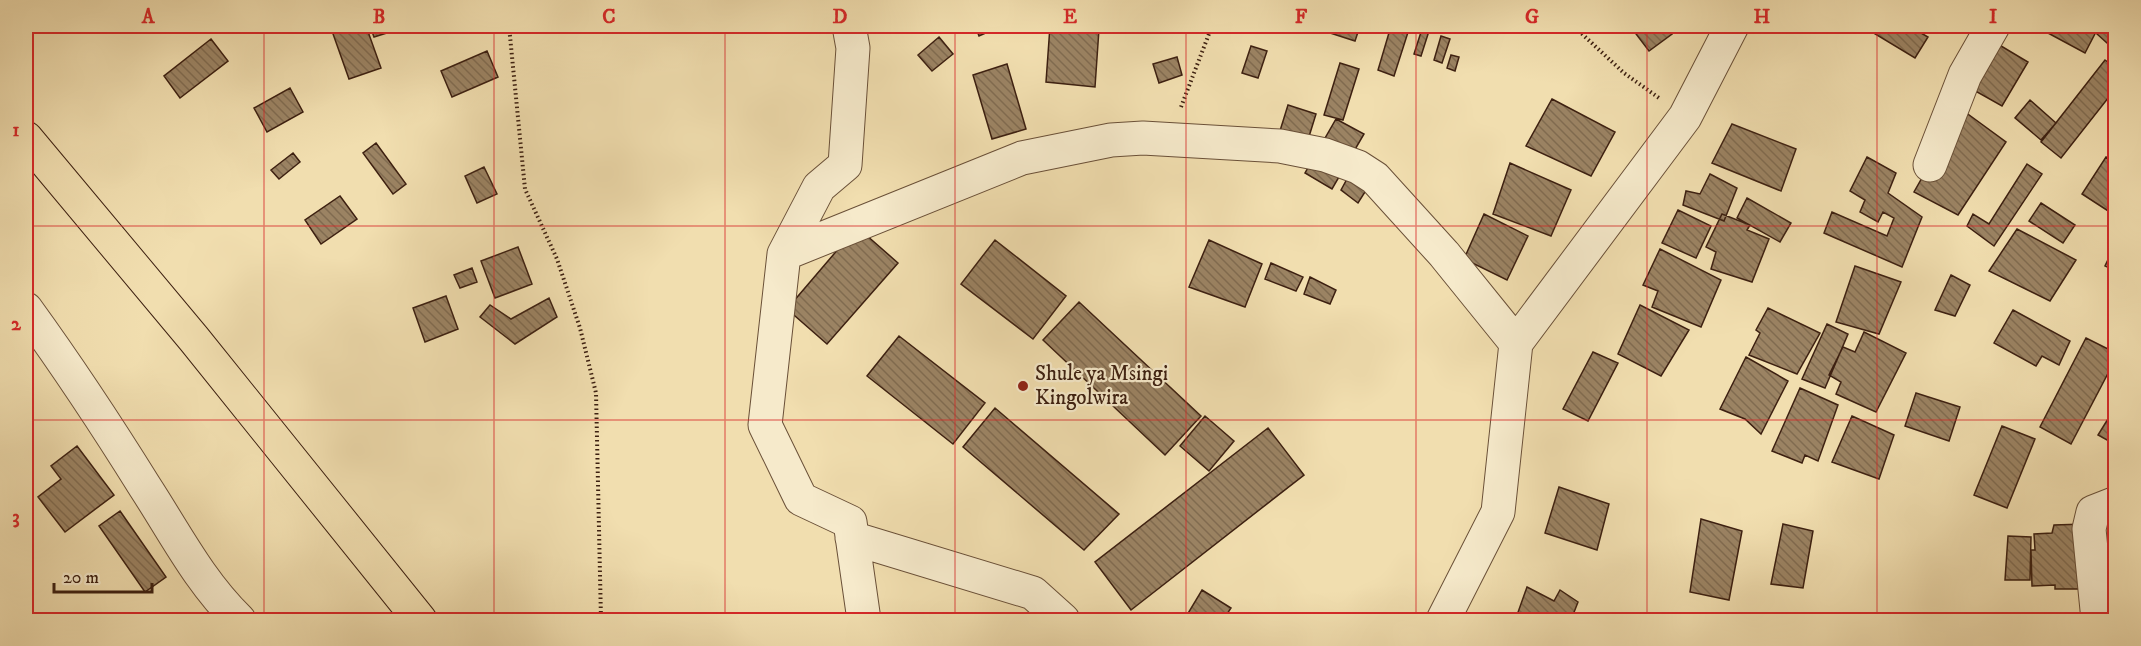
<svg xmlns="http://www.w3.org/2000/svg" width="2141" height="646" viewBox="0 0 2141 646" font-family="'IM FELL DW Pica',serif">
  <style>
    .building { fill: url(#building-back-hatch); stroke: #3d2011; stroke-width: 1.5 }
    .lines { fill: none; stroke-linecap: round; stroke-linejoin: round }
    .minor-casing { stroke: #6a5038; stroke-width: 35 }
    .highway-casing { stroke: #3d2011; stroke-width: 35 }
    .path { stroke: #3d2011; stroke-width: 4; stroke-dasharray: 1.5 3; stroke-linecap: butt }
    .minor { stroke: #f6eacb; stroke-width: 33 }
    .highway { stroke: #f1deaf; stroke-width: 33 }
    .grid { fill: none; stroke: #d62828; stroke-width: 1.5; stroke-opacity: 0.55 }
    .poi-dot { fill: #8f2418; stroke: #f6eacb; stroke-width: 2 }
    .labels { text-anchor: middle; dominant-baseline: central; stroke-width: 4.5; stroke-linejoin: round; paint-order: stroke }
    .poi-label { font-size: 21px; fill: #3d2011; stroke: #f6eacb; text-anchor: start }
    .neatline { fill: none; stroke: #d62828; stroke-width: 2 }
    .grid-label { font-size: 20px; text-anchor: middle; font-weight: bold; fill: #d62828 }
  </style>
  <defs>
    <pattern id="building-back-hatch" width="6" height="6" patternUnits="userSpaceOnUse" patternTransform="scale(1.5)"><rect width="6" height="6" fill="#9b8363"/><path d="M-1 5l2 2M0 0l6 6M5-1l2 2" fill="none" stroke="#806b50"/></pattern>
  </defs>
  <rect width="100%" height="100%" fill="#f1deaf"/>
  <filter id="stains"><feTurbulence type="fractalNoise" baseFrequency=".00333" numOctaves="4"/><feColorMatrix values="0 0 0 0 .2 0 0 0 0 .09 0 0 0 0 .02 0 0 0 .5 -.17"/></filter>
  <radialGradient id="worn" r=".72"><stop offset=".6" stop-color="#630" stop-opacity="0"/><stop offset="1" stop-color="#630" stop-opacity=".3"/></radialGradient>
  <!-- building -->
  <path class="building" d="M347,26H366L381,68L349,79L332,31Z
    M370,26H409L374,37Z
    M981,26H988L990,31L979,36L976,28Z
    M1050,26L1099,29L1095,87L1046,82Z
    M1326,26H1360L1355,41L1324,31Z
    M1391,26H1410L1394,76L1378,70Z
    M1630,26H1666L1672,34L1649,51Z
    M1862,26H1909L1928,37L1915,58Z
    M2035,26H2099L2085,53Z
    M2104,26H2116V51L2097,34Z
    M1422,29L1429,31L1421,56L1414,54Z
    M1441,36L1450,39L1442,63L1434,60Z
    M939,37L953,54L932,71L918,55Z
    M211,39L228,61L180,98L164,76Z
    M1996,43L2028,62L2002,106L1970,88Z
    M1251,46L1267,51L1258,78L1242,73Z
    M487,51L498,77L452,97L441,71Z
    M1451,55L1459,57L1455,71L1447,68Z
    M1177,57L1182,75L1159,83L1153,64Z
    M2105,60L2116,68V88L2061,158L2041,142Z
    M1340,63L1359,69L1343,120L1324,115Z
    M1007,64L1026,129L992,139L973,75Z
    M290,88L303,112L267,132L254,108Z
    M1552,99L1615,132L1591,176L1526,146Z
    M2030,100L2056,123L2041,140L2015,118Z
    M1288,105L1316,114L1307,143L1279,134Z
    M1961,109L2006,142L1958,215L1914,192Z
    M1336,119L1364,134L1332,189L1305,173Z
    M1732,124L1796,149L1781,191L1712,163Z
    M376,143L406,184L393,194L363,153Z
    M293,153L300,162L279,179L271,170Z
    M1359,157L1379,170L1358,203L1341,190Z
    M1867,157L1896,173L1888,193L1922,217L1902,267L1824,233L1832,212L1887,236L1894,218L1883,212L1878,222L1860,212L1865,200L1850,191Z
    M2106,157L2116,163V216L2082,194Z
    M1510,163L1571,190L1551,236L1493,214Z
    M2027,164L2042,174L1994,246L1967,226L1973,214L1989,224Z
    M484,167L497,194L477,203L465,176Z
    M1710,174L1737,188L1724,221L1683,205L1686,191L1700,194Z
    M340,196L357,219L321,244L305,220Z
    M1747,198L1791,223L1780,242L1737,218Z
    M2041,203L2075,225L2063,243L2029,221Z
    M1678,210L1711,226L1696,258L1662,243Z
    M1484,214L1528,236L1507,280L1464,259Z
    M1722,214L1750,225L1747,230L1769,239L1752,282L1711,269L1716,252L1706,247Z
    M857,227L898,263L827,344L787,309Z
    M2017,229L2076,260L2050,301L1989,271Z
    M995,240L1066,296L1033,339L961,284Z
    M1209,240L1262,264L1245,307L1189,287Z
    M518,247L532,284L495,298L481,261Z
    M2114,247L2116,248V271L2105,266Z
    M1660,249L1721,280L1701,327L1652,307L1658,291L1643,285Z
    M1271,263L1303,277L1296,291L1265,279Z
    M1855,266L1901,282L1879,334L1836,322Z
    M472,268L477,282L460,288L454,275Z
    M1951,275L1970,285L1955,316L1935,310Z
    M1310,277L1336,290L1330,304L1304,294Z
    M446,296L458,329L425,342L413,308Z
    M549,298L557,317L515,344L480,317L490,305L511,319Z
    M1079,302L1201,416L1165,455L1043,340Z
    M1640,305L1689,330L1661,376L1618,354Z
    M1768,308L1820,333L1797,374L1749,355L1760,333L1756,330Z
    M2013,310L2070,341L2059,365L2042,356L2036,366L1994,343Z
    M1827,324L1848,334L1825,388L1802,379Z
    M1864,332L1906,353L1876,412L1836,394L1841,382L1829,375L1843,347L1855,352Z
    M899,336L985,403L953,444L867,376Z
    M2086,338L2116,353V358L2071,444L2040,427Z
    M1593,352L1618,363L1588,421L1563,409Z
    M1746,357L1788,381L1761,434L1745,419L1720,409Z
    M1800,388L1838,405L1818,461L1805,455L1802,463L1772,451Z
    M1916,393L1960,407L1949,441L1905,426Z
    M2116,406V445L2098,435Z
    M995,408L1119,514L1084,550L963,447Z
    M1205,416L1234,441L1209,471L1180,446Z
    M1852,416L1894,435L1879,479L1832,462Z
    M2002,426L2035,439L2007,508L1974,495Z
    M1268,428L1304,475L1131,610L1095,562Z
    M77,446L114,495L65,532L38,497L61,479L51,466Z
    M1559,487L1609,504L1597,550L1545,533Z
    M120,511L166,577L145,592L99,526Z
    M1701,519L1742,531L1729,600L1690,592Z
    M1783,524L1813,531L1803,588L1771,584Z
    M2085,524L2082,589H2055V585L2032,586L2031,550H2035L2034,534L2052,533L2054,525Z
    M2008,536L2031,537L2030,580H2005Z
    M1527,587L1554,601L1560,590L1578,602L1571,620H1524L1516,618Z
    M1202,590L1231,608L1223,620H1184Z"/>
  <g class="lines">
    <!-- minor casing -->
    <g class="minor-casing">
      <path id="minor" d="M849,26L853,48L845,165L819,187L784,254L765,425L801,499L850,522L864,620
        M1930,165L1965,75L1993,26
        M784,254L1022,158L1111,140L1143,138L1280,146L1325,155L1358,167L1375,178L1444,254L1516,343
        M26,309C68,367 107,426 145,487C175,533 199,581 239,620
        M852,538L1033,593L1063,620
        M1443,620L1498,512L1516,343L1685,117L1732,26
        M2098,620L2089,529L2093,512L2116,503"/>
    </g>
    <!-- highway casing -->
    <g class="highway-casing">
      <path id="highway" d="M26,138L194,339L420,620"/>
    </g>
    <!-- path -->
    <path class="path" d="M509,26L525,189L557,259L580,328L596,393L601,620
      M1577,26L1581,33L1624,73L1659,98
      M1181,107L1212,26"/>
    <!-- minor -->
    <use href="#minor" class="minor"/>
    <!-- highway -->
    <use href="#highway" class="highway"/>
  </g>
  <!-- grid -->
  <path class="grid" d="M264,26V620M494,26V620M725,26V620M955,26V620M1186,26V620M1416,26V620M1647,26V620M1877,26V620M26,226H2116M26,420H2116"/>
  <!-- markers -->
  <circle class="poi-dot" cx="1023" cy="386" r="6"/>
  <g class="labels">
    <!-- poi labels -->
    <g class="poi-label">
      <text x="1035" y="374">Shule ya Msingi<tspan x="1035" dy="24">Kingolwira</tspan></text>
    </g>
  </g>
  <!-- margin -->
  <rect width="2141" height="646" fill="none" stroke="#f1deaf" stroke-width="66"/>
  <!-- scale -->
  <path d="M54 583v9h98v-9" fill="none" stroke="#3d2011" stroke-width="3"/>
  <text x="63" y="583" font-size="18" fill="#3d2011" stroke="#f6eacb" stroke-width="4.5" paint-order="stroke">20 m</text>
  <rect x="33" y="33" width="2075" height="580" class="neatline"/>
  <g class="grid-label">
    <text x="148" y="23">A</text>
    <text x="379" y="23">B</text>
    <text x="609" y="23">C</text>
    <text x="840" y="23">D</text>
    <text x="1070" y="23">E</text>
    <text x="1301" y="23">F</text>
    <text x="1532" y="23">G</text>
    <text x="1762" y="23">H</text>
    <text x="1993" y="23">I</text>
    <text x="16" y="136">1</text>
    <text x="16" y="330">2</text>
    <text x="16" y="523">3</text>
  </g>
  <rect width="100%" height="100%" filter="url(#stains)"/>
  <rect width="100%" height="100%" fill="url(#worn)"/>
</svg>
